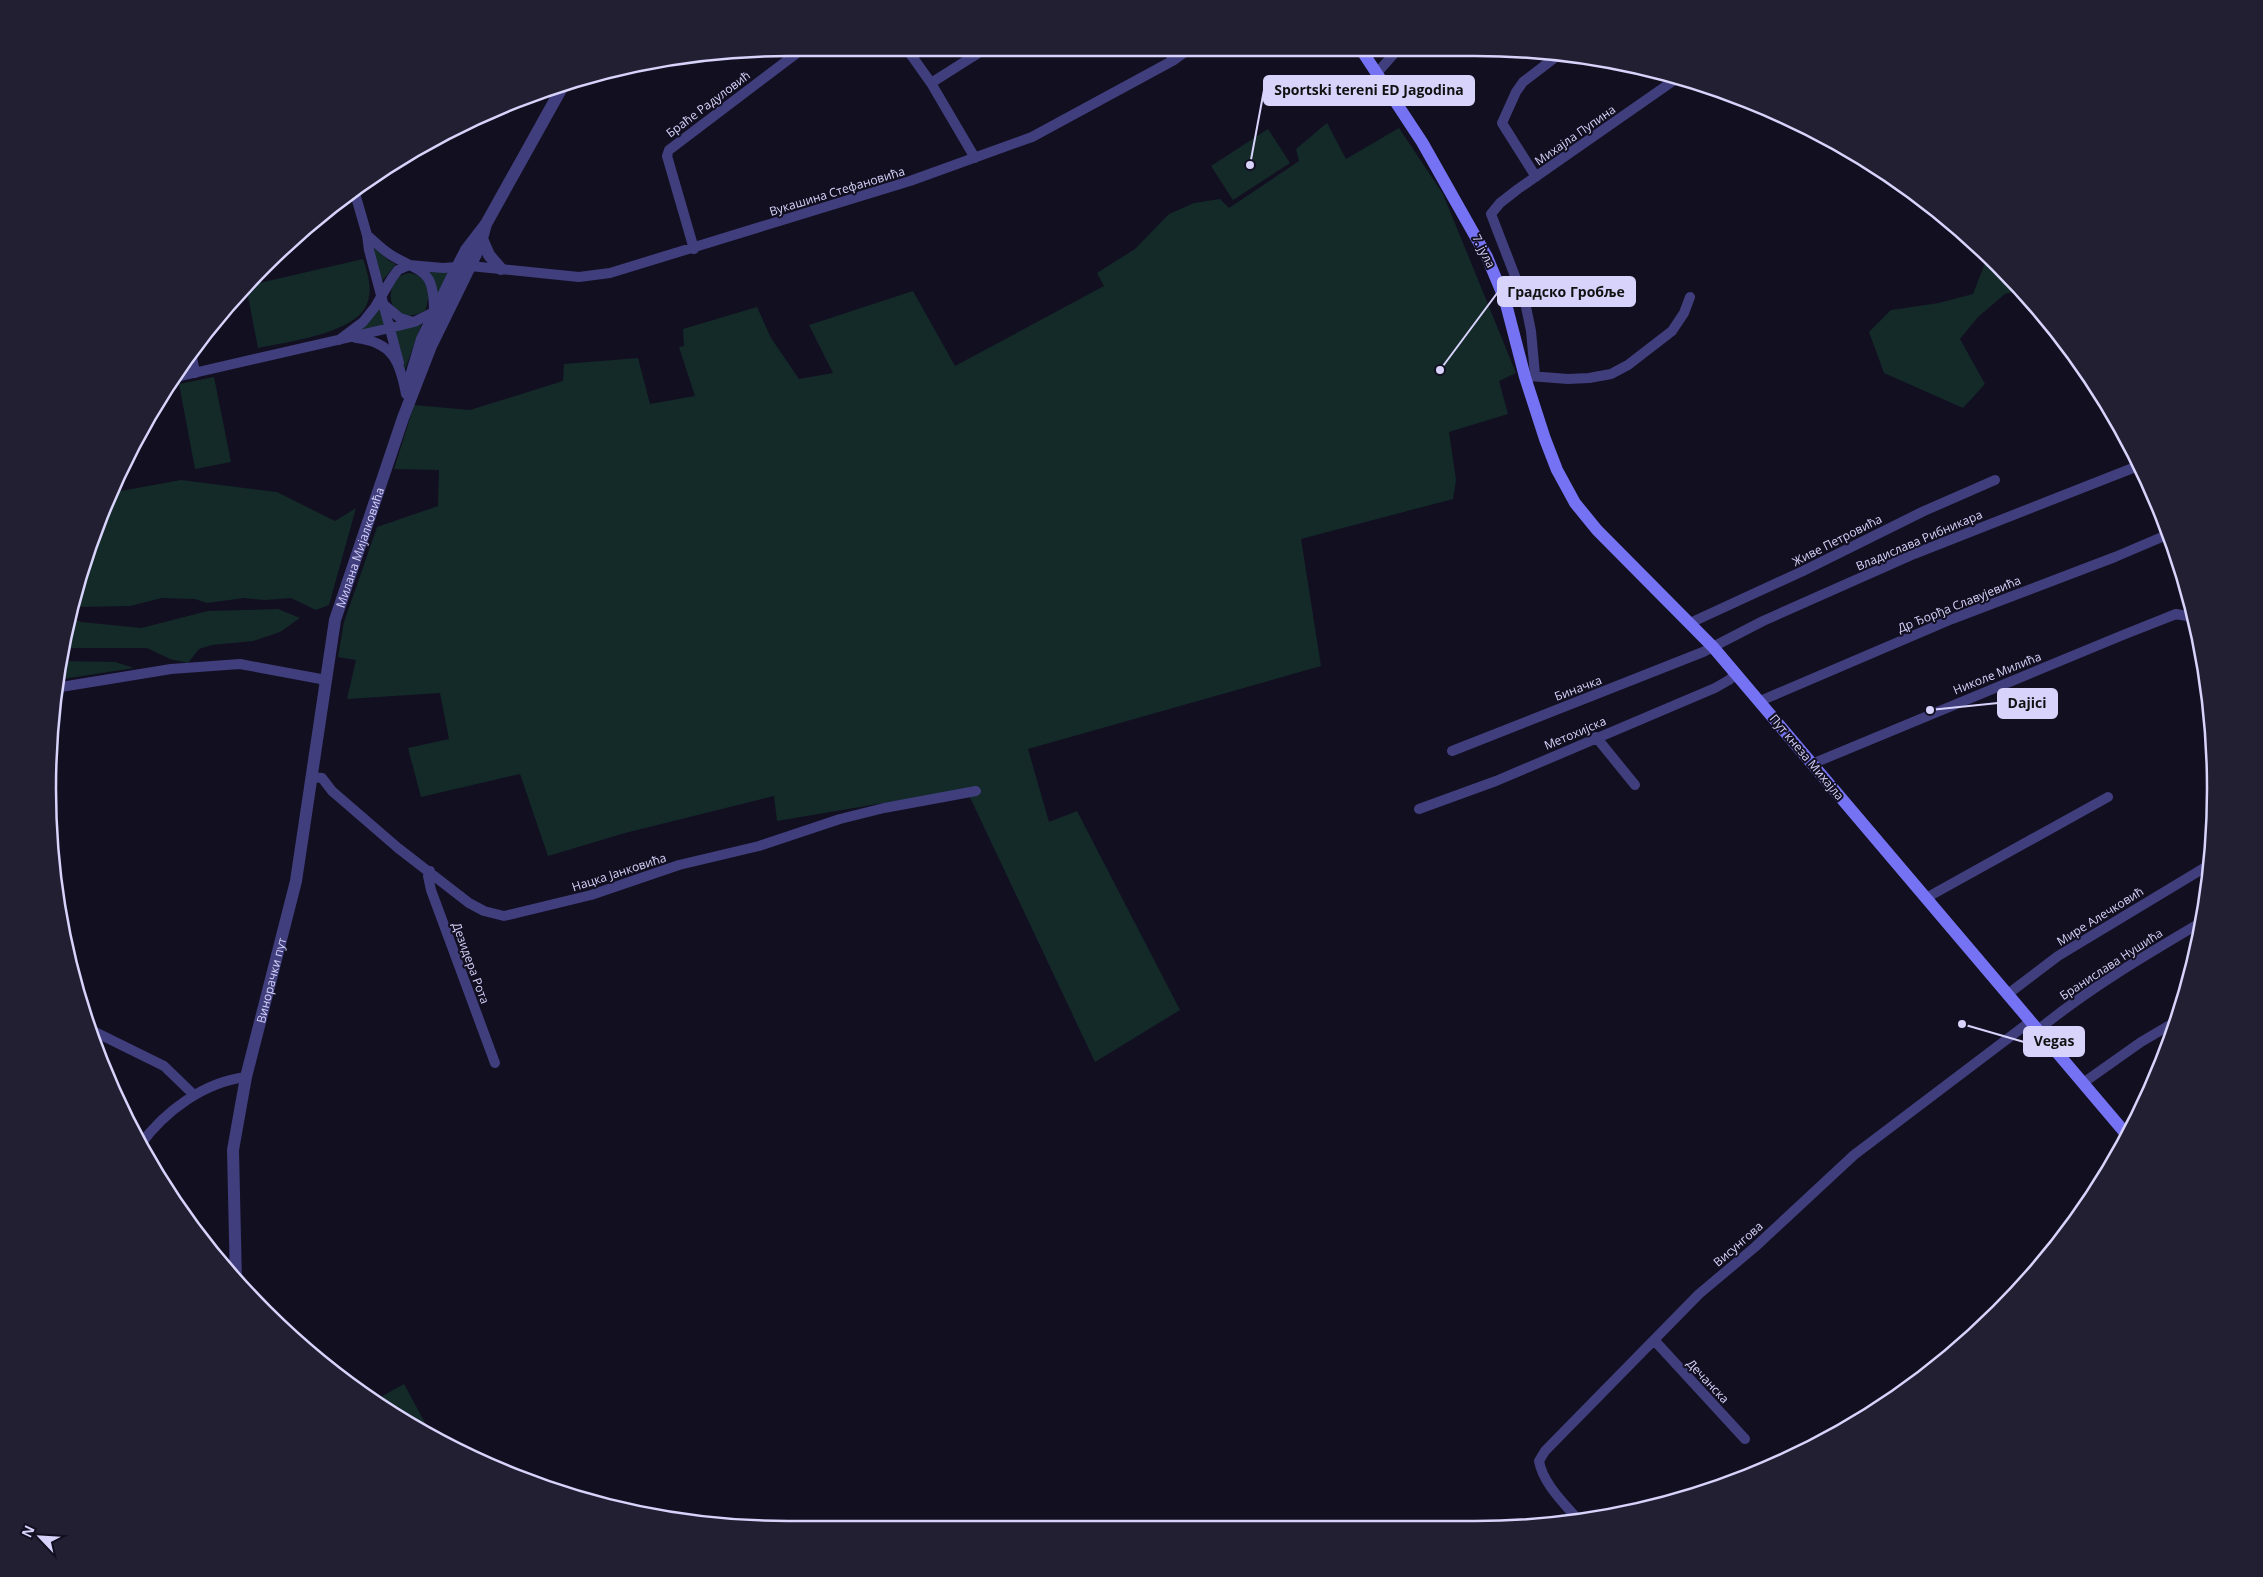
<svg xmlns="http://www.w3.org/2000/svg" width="2263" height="1577" viewBox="0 0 2263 1577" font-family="'Open Sans',sans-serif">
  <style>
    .green { fill: #132a29 }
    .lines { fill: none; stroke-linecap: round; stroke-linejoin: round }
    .minor { stroke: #403e7c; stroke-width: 10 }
    .tertiary { stroke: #403e7c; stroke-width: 12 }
    .secondary { stroke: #7572f3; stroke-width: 12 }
    .labels { text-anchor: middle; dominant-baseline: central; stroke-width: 4; stroke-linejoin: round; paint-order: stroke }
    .street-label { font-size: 12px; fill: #d7d3fb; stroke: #120f21 }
    .rim { fill: none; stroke: #d7d3fb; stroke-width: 2.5 }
    .leader { fill: none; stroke: #d7d3fb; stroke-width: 2 }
    .callout-dot { fill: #d7d3fb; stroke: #120f21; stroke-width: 2 }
    .callout { fill: #d7d3fb; stroke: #d7d3fb; stroke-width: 2 }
    .callout-label { font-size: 14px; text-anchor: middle; font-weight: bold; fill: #111 }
  </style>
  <rect width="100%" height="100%" fill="#120f21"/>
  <!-- green -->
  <path class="green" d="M1327,123L1346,159L1399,128L1443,194L1516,373L1499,381L1508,414L1449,432L1456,480L1453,499L1301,539L1321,666L1028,749L1049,822L1077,811L1180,1010L1095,1062L966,789L777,821L774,796L625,833L548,856L520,774L421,797L408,748L449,739L440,693L347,699L356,660L338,657L344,622L377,527L438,506L439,470L394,469L414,405L470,410L563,381L564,364L638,358L650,404L695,396L679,347L684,346L683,329L757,307L771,338L799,379L833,373L809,325L913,291L955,366L1104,286L1097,273L1135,249L1169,214L1194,203L1220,199L1229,208L1299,161L1296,149Z
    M1268,129L1290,163L1233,200L1211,166Z
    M374,247L388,260L396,264L383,280L381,278L372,249Z
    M1987,258L2021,290L2005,294L1978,317L1960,339L1985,384L1963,408L1884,373L1869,332L1891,310L1939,303L1973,294Z
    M363,259C368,274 374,293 365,308C350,334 286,342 258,348L246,286Z
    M450,271L438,295L428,272Z
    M410,273C430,277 431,295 425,311C384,332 381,275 410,273Z
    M380,305L385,325L357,332Z
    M422,323L404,372L394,330Z
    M214,377L231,462L195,469L179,384Z
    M181,480L277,492L335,521L356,508L329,605L316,610L291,598L265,600L244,598L207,603L195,599L162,598L130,606L77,607L71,605L104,505L110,493Z
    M278,609L300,618L280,632L253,641L212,645L199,649L188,663L170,659L147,648H63L69,616L81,622L141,628L208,611Z
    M60,661L115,662L134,668L56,680Z
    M404,1384L431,1434L379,1402L377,1399Z"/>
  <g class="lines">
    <!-- minor -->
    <path class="minor" d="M1168,50L1174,60
      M909,52L931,83L975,158
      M1377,73L1399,48
      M931,83L980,52
      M1536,177L1502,123L1516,92L1523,82L1557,56
      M354,190L367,235L369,250L399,363
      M694,249L667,156L669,150L797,53
      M383,304L400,318L413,322
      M356,338C393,342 400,362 406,394
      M339,340L363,322L375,307L392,278L398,270L409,265L443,268L470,266L579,277L610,273L910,181L1032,137L1174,60L1188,50
      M191,352L195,373
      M1535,375L1531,331L1525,302L1491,214L1500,203L1518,189L1676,79
      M1529,376L1568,379L1589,378L1611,374L1628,365L1672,331L1684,313L1690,297
      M172,378L390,328L414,322L434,312C434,268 423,274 391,255C382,249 375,242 367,235
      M1690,623L1803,571L1924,511L1995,480
      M55,688L171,669L240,664L326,680
      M1760,701L1952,619L2115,557L2169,534
      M1596,737L1635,785
      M1452,751L1703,652L1763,621L1914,554L2138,466
      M1814,763L2123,635L2176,614L2192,617
      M311,777L322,778L332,791L398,848L469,903L484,911L504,916L591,895L679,865L759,846L840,819L884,808L976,791
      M1419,809L1496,781L1715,688L1729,680L1736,674
      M430,871L428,876L431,890L495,1063
      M1926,898L2108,797
      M2008,994L2058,956L2209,865
      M91,1030L164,1066L194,1095
      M2038,1030C2088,989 2144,956 2200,923
      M2083,1083L2141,1042L2175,1022
      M140,1145C165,1111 204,1082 246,1077
      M1654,1340L1745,1439
      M1579,1521C1565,1504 1543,1484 1539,1461L1545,1451L1699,1294L1755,1247L1854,1155L2031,1021"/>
    <!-- tertiary -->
    <g class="tertiary">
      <path d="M482,239L489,255L501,269"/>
      <path d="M408,386L422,339L453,275L466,250L486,224L564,84"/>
      <path id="s1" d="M236,1282L233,1150L246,1077L296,881L335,620L403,418L431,346L480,246L486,224"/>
    </g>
    <!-- secondary -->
    <path class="secondary" d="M1360,48L1422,142L1487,257L1505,300L1525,377L1545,439L1557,470L1575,503L1597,530L1713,647L2127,1135"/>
  </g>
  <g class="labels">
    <!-- street labels -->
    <g class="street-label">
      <text transform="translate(708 104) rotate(-37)">Браће Радуловић</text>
      <text transform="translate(1575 135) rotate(-35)">Михајла Пупина</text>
      <text transform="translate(837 191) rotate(-17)">Вукашина Стефановића</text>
      <text transform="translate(1484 251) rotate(63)">7. јула</text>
      <text transform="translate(1837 540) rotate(-27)">Живе Петровића</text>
      <text transform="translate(1919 540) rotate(-23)">Владислава Рибникара</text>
      <text stroke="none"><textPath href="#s1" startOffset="749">Милана Мијалковића</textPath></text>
      <text transform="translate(1959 604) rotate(-22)">Др Ђорђа Славујевића</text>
      <text transform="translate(1997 673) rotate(-22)">Николе Милића</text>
      <text transform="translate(1578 688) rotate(-21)">Биначка</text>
      <text transform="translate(1575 733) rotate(-23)">Метохијска</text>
      <text transform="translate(1807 757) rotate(50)">Пут кнеза Михајла</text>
      <text transform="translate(619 872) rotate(-18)">Нацка Јанковића</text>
      <text transform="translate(2100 916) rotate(-32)">Мире Алечковић</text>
      <text transform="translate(471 963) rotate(70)">Дезидера Рота</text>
      <text transform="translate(2111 964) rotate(-33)">Бранислава Нушића</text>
      <text stroke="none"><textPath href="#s1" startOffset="306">Винорачки пут</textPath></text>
      <text transform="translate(1738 1244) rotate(-41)">Висунгова</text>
      <text transform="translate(1708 1381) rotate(47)">Дечанска</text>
    </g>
  </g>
  <!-- crop -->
  <path d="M0 0H2263V1577H0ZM788 56H1475A732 732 0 0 1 2207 788V789A732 732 0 0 1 1475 1521H788A732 732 0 0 1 56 789V788A732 732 0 0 1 788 56Z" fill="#221f32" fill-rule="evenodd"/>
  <path class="rim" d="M788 56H1475A732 732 0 0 1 2207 788V789A732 732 0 0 1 1475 1521H788A732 732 0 0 1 56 789V788A732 732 0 0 1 788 56Z"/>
  <!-- callouts -->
  <path class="leader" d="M1250 165L1264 90M1440 370L1498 292M1930 710L1998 703M1962 1024L2024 1042"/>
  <g class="callout-dot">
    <circle cx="1250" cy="165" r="5"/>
    <circle cx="1440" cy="370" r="5"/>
    <circle cx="1930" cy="710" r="5"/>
    <circle cx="1962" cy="1024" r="5"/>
  </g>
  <g class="callout">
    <rect x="1264" y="76" width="210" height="29" rx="5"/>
    <rect x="1498" y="277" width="137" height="29" rx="5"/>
    <rect x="1998" y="689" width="59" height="29" rx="5"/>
    <rect x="2024" y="1027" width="60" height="29" rx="5"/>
  </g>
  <g class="callout-label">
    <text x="1369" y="95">Sportski tereni ED Jagodina</text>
    <text x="1566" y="297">Градско Гробље</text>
    <text x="2027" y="708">Dajici</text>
    <text x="2054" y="1046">Vegas</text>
  </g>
  <!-- north arrow -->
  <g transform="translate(40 1537) rotate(295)" stroke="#120f21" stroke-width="4" paint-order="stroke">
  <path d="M0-4L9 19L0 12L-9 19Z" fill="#d7d3fb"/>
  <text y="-8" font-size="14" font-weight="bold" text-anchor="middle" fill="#d7d3fb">N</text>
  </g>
</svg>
